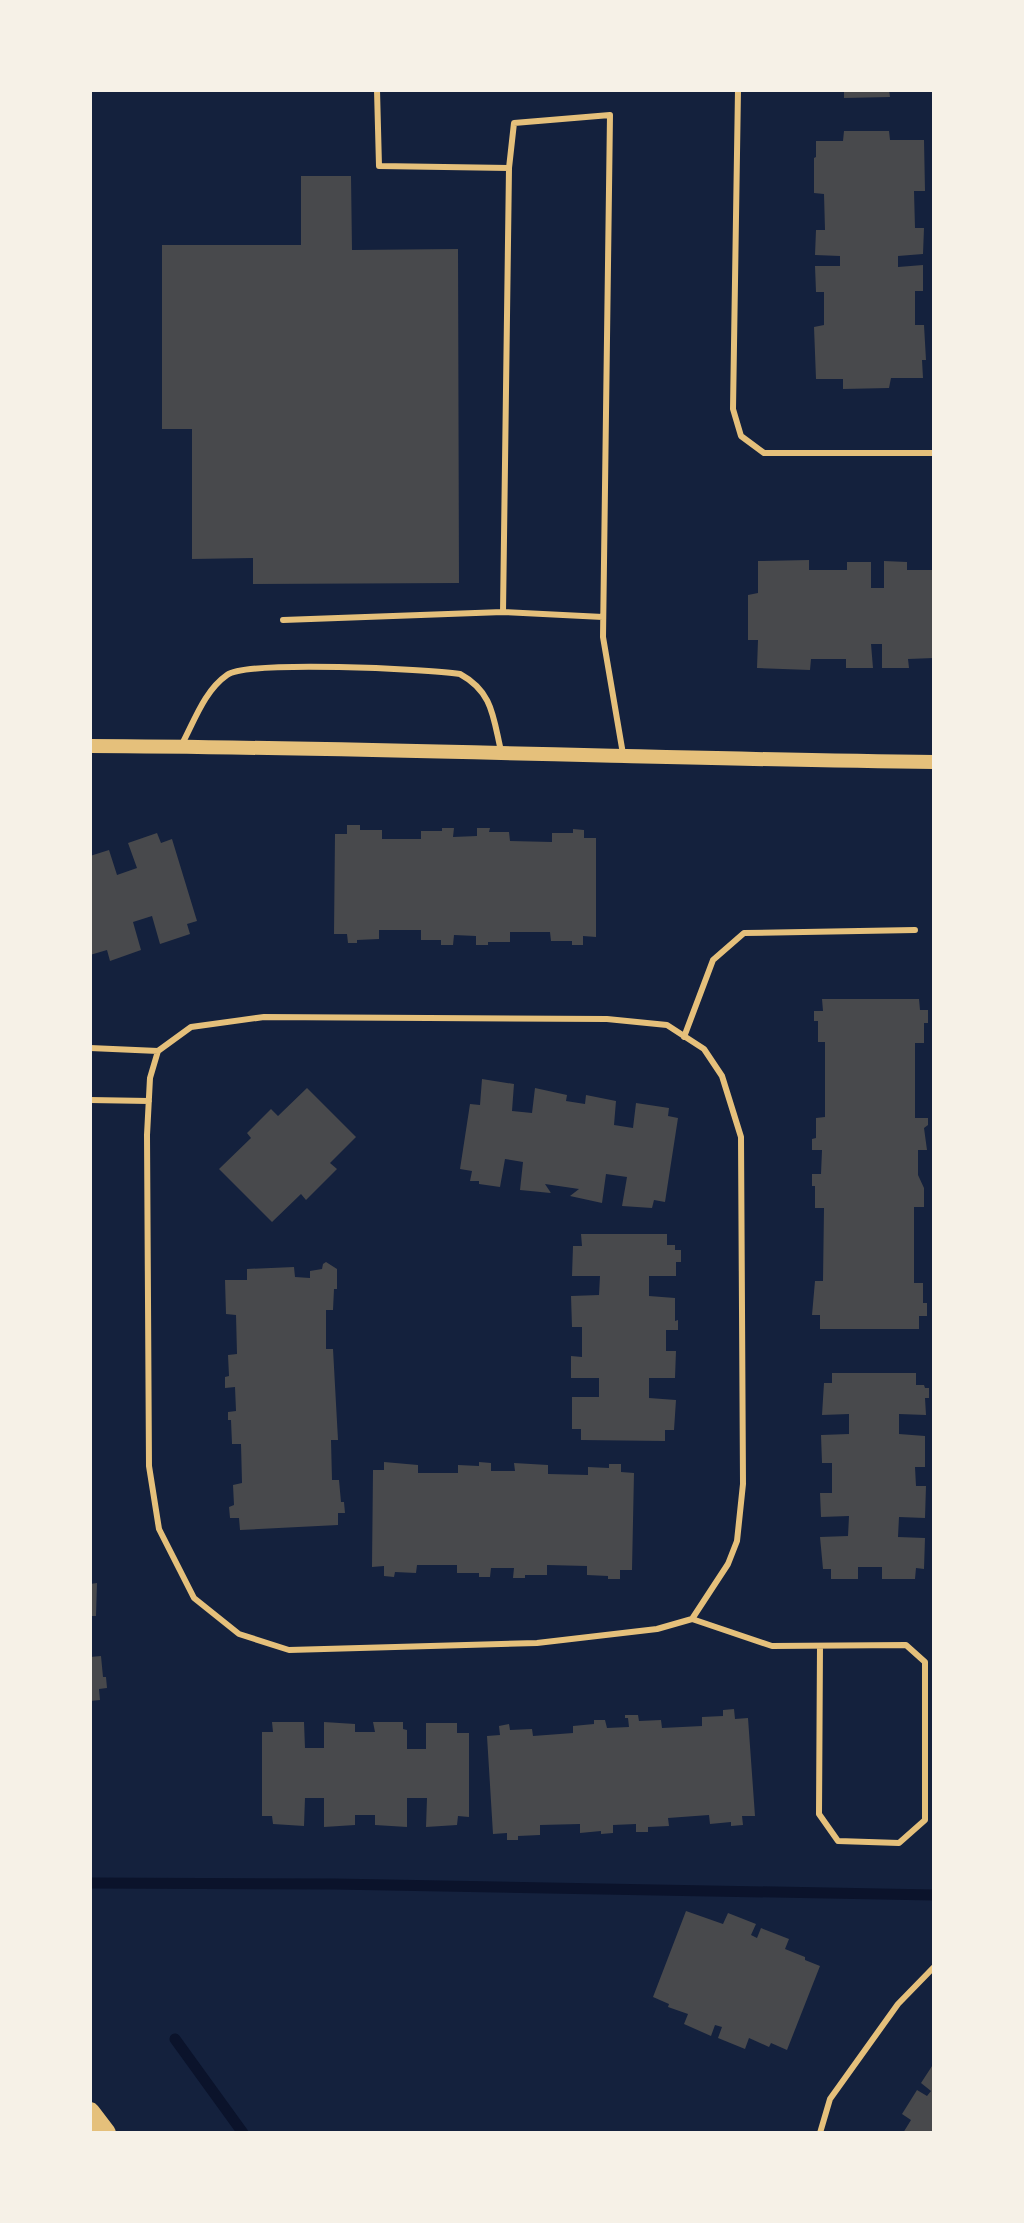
<svg xmlns="http://www.w3.org/2000/svg" width="1024" height="2223" viewBox="0 0 1024 2223" font-family="'Fira Sans',sans-serif">
  <style>
    .lines { fill: none; stroke-linecap: round; stroke-linejoin: round }
    .stream { stroke: #0b132b; stroke-width: 11 }
    .building { fill: #48494c }
    .service { stroke: #e5c07b; stroke-width: 6 }
    .tertiary { stroke: #e5c07b; stroke-width: 14 }
    .primary { stroke: #e5c07b; stroke-width: 20 }
  </style>
  <rect width="100%" height="100%" fill="#14213d"/>
  <g class="lines">
    <!-- stream -->
    <path class="stream" d="M90,1883L335,1884L934,1895
      M175,2039L243,2133"/>
  </g>
  <!-- building -->
  <path class="building" d="M844,90H889L890,97L844,98Z
    M844,131H889L890,140H924L925,191H914L915,228H924L923,254L898,256V267L923,265V291H915V325H924L926,360H922L923,378H891L889,388L843,389V379H816L814,327L824,325V292H816L815,266H840V256L815,255L816,230H825L824,194L814,193V158L816,157V141H843Z
    M301,176H351L352,250L458,249L459,583L253,584V558L192,559V429H162V245H301Z
    M809,560V570H847V562H871V588H884V561L907,562V570H934V658L908,659L909,668H882V644H871L873,668H846V659H811L810,670L757,668L758,640H748V595L758,593V561Z
    M347,825H360V830H382V839H421V831H442V828H454L453,837L477,836V828H490L489,832H509L510,841L552,842V833H573V829L584,830V838H596V937L583,936V945H572V941H551L550,932H510V942H488V945H476V936L454,935L453,945H441V940H421V930H379V939L357,940V943H348L347,934H334L335,834H347Z
    M157,833L161,843L172,839L197,921L187,924L190,934L160,944L152,916L133,922L141,950L110,961L107,950L90,955V856L109,850L117,875L137,868L128,843Z
    M822,999H919L920,1010H928V1023H924V1043H915V1118H928V1125L924,1128L927,1150H918V1175L924,1188V1207H914V1283H923V1303H927V1316H919V1329H820V1315H812L815,1281H823L824,1208H815V1186H812V1174H821L822,1150H812V1139L816,1138V1118L825,1117V1042H818V1021H814V1011H823Z
    M482,1079L514,1084L512,1111L532,1113L535,1088L567,1095L566,1101L585,1104L586,1095L616,1101L614,1125L633,1128L636,1103L669,1108L668,1116L678,1118L665,1202L654,1200L652,1208L622,1206L627,1177L606,1174L602,1203L570,1196L579,1189L545,1184L551,1193L520,1190L523,1162L505,1159L500,1187L479,1184V1181H470L472,1171L460,1169L470,1104L480,1105Z
    M307,1088L356,1137L330,1163L337,1169L306,1200L301,1194L272,1222L219,1169L251,1138L247,1133L271,1109L278,1116Z
    M581,1234H667V1245H675V1250H681V1262H676V1276H649V1296L675,1298V1321L678,1320V1330H666V1351H676L675,1378H649V1398L676,1400L674,1430H665V1441L581,1440V1429H572V1397H599V1378H571V1356L582,1357V1327H572L571,1296L599,1295L600,1276H572L573,1246H582Z
    M326,1262L337,1269V1289H334L333,1310H326V1349H333L338,1440H331L332,1480H339L341,1502H344L345,1513H338V1525L240,1530L239,1518H230L229,1507L234,1505L233,1485L242,1483L241,1444H232L231,1420H228V1412L236,1411L235,1387L225,1388V1377L229,1376L228,1355L237,1354L236,1315L226,1314L225,1280H247V1269L294,1267L295,1277L310,1278V1271L322,1269L323,1264Z
    M832,1373H916V1385H924L925,1388H929V1398H925L926,1415L899,1414V1434L925,1436V1467H915L916,1486H926L925,1518L899,1517L898,1537L925,1538L924,1569L916,1568L915,1579H882V1567H858V1579H831V1569H823L820,1537L848,1536L849,1516L821,1517L820,1493H832V1463H822L821,1435L849,1434V1414L822,1415L824,1383H832Z
    M384,1462L418,1465V1473H458V1465L479,1466V1462L491,1463V1471H515L514,1463L548,1465V1474L588,1475V1467L609,1468V1464H621V1472L634,1473L632,1570H620V1579H608V1576L587,1575V1566L547,1565V1575H525V1578H513L514,1568H491L490,1577H479V1573H457V1565H417L416,1573L395,1572L394,1577L384,1576V1566L372,1567L373,1470H384Z
    M97,1583L96,1616H90V1584Z
    M101,1656L103,1677H106L107,1688L99,1689L100,1700L90,1701V1657Z
    M734,1709L735,1719L748,1718L755,1816H742L743,1825L731,1826V1822L710,1824L709,1815L668,1818L669,1826L648,1827V1832H636V1824L613,1825V1833L601,1834V1831L580,1833V1824L540,1825V1835L518,1836V1840H507V1833L493,1834L487,1736L500,1735L499,1726L509,1724L510,1730L532,1729L533,1736L573,1733V1726L594,1724V1720H605L607,1728L629,1727L628,1718H625V1715H638L639,1721L661,1720L662,1728L702,1726V1717L723,1716V1710Z
    M272,1722H304L305,1748H324V1722L355,1724V1732H375L373,1722H403V1729L407,1730V1749H426V1723H457V1733H469V1817L458,1816L457,1825L426,1827L427,1798H407V1827L375,1825V1815H355V1825L324,1827V1798H305L304,1826L273,1824L272,1816H262V1732H273Z
    M686,1911L723,1924L728,1913L756,1924L751,1935L757,1938L761,1928L789,1939L785,1949L805,1957V1960L820,1966L787,2050L771,2043L769,2047L749,2038L745,2049L718,2038L722,2027L715,2025L711,2036L684,2024L688,2014L668,2007L669,2004L653,1997Z
    M934,2063V2133H903L911,2120L902,2114L917,2090L927,2096L931,2091L921,2083Z"/>
  <g class="lines">
    <!-- service -->
    <path class="service" d="M377,90L379,166L509,168
      M738,90L733,409L741,436L764,453H934
      M503,612L603,617
      M283,620L503,612L509,168L514,123L610,115L603,637L623,754
      M181,746C194,722 204,691 227,675C248,660 427,669 460,674C493,692 493,717 501,751
      M684,1037L713,960L744,933L915,930
      M90,1048L158,1051
      M90,1100L149,1101
      M692,1619L728,1564L737,1541L743,1484L741,1137L722,1076L704,1049L667,1025L607,1019L264,1017L191,1027L158,1051L150,1078L147,1135L149,1466L159,1529L194,1598L239,1634L289,1650L537,1643L657,1629L692,1619L772,1646L906,1645L925,1662V1820L899,1843L838,1841L819,1814L820,1646
      M820,2133L830,2099L898,2004L934,1967"/>
    <!-- tertiary -->
    <path class="tertiary" d="M90,746C371,747 653,759 934,762"/>
    <!-- primary -->
    <path class="primary" d="M90,2112L106,2133"/>
  </g>
  <!-- border -->
  <rect width="1024" height="2223" fill="none" stroke="#f6f1e7" stroke-width="184"/>
</svg>
